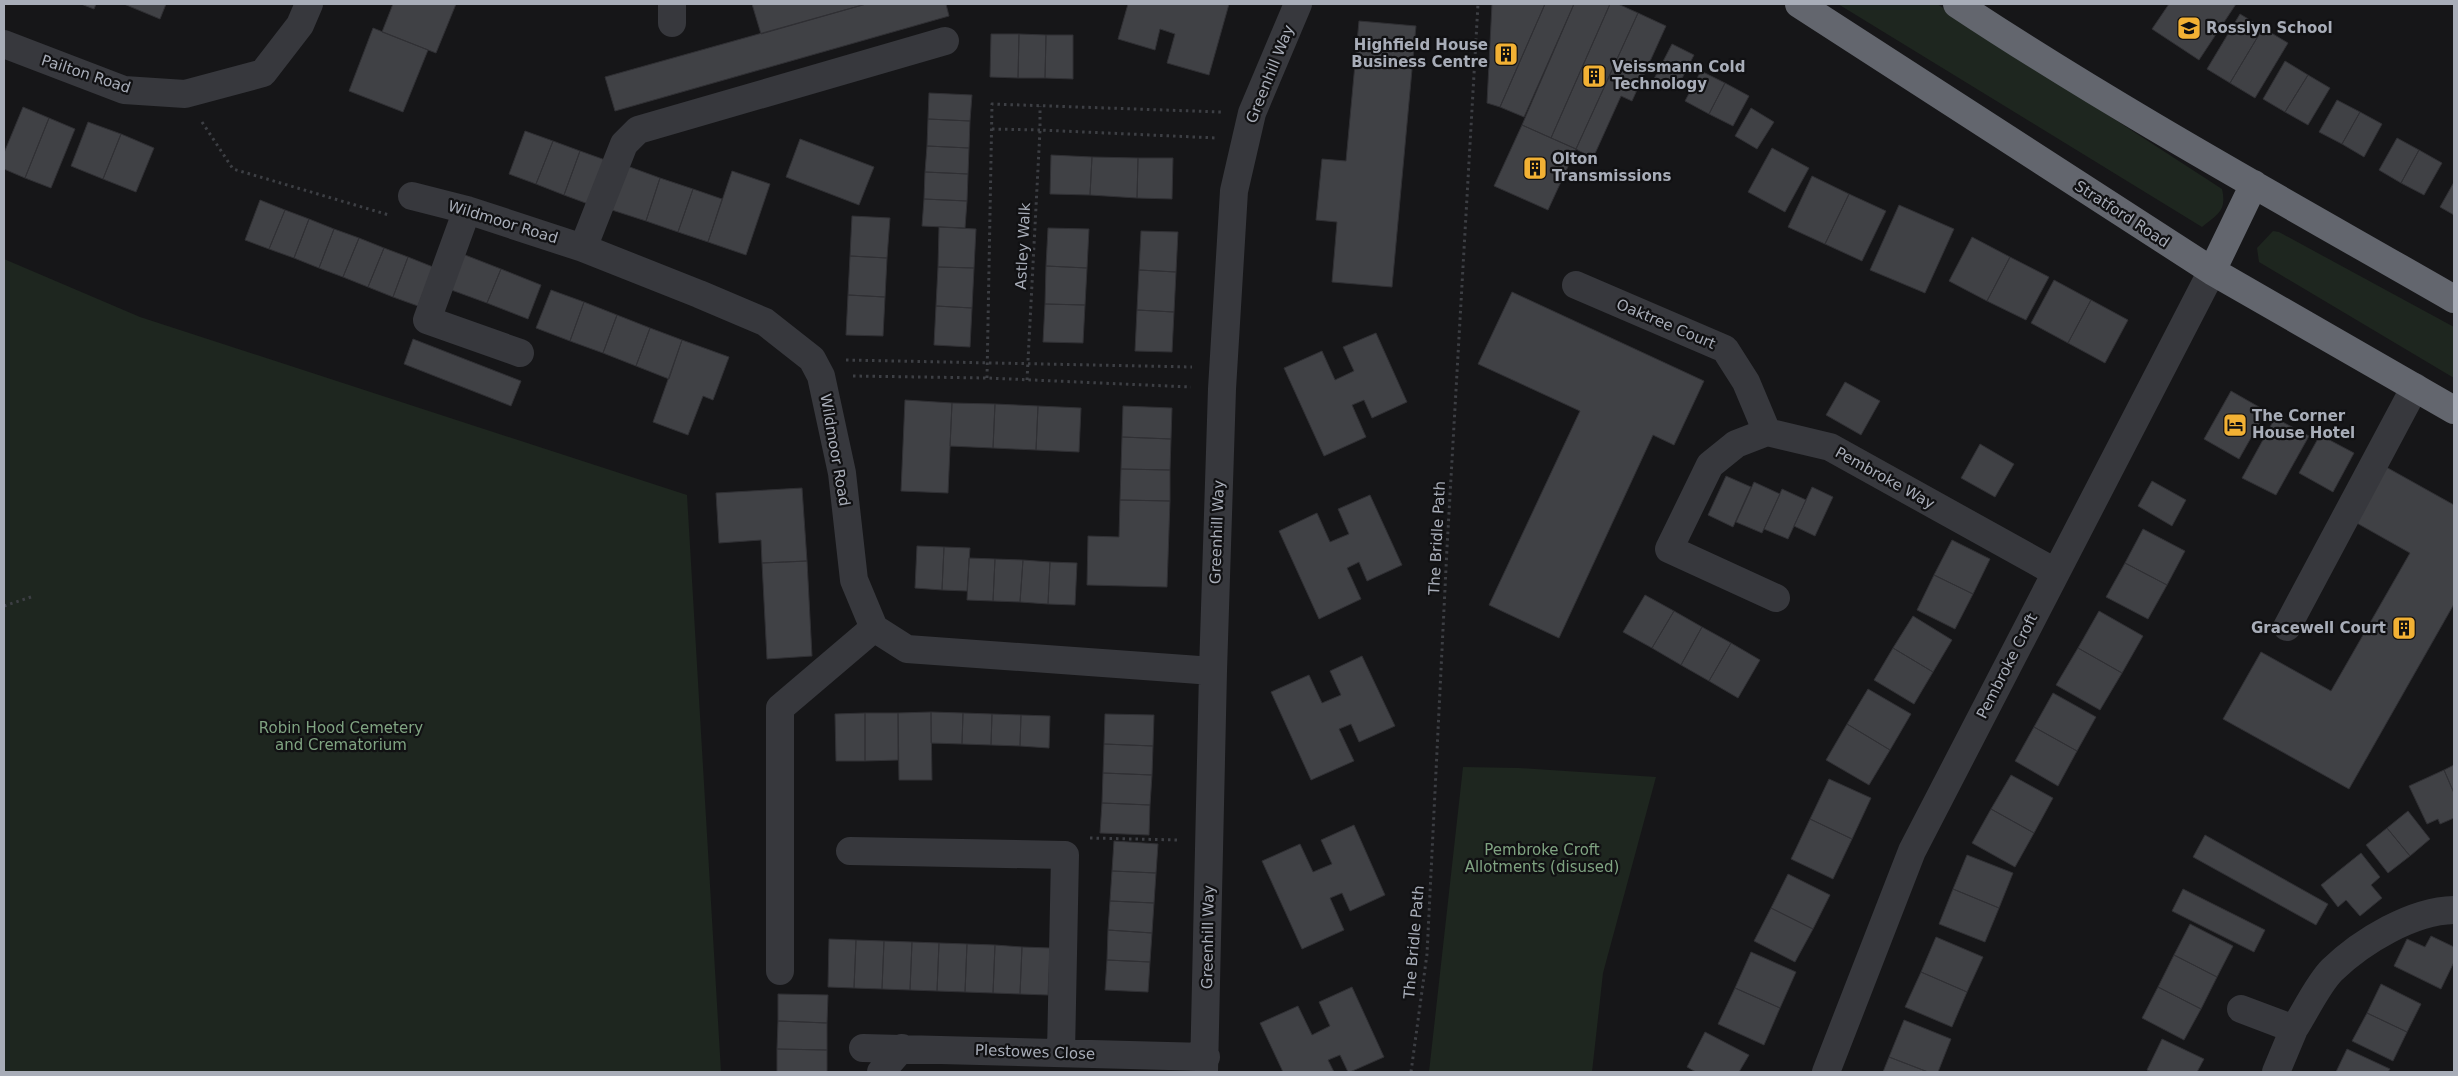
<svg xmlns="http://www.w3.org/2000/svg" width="2458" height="1076" viewBox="0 0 2458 1076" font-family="'DejaVu Sans',sans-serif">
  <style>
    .green { fill: #1e261f }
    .building { fill: #404145; stroke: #303034 }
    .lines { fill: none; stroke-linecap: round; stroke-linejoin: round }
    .path { stroke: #3d3f44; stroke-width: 3; stroke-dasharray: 2.5 4; stroke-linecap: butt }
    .minor { stroke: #37383d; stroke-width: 28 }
    .highway { stroke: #63666e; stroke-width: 28 }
    .labels { text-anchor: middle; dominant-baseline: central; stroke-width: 4.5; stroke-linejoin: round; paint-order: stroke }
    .poi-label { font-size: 15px; font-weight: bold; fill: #a8adb8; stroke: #111113; text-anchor: start }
    .street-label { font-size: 15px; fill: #a8adb8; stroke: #111113 }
    .park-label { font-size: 15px; fill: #7fa381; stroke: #111113 }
  </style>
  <rect width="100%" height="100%" fill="#161618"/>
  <!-- green -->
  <path class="green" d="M1838,4H1937L2222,189C2227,211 2218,214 2202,227Z
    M2273,231L2279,232L2454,327V378L2259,262L2257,248Z
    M4,259L140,317L687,495L721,1072H4Z
    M1463,767L1519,768L1656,777L1603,973L1592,1072H1429Z"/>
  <!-- building -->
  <path class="building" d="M81,4H96L94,9Z
    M124,4H166L160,19Z
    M393,4H456L436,53L382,32Z
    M752,4H866L761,34Z
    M866,4H946L949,16L615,111L605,77Z
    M1128,4H1229L1209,75L1167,63L1175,34L1160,29L1155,50L1118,39Z
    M1492,4H1545L1500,107L1487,103Z
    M1545,4H1574L1524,117L1500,107Z
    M1574,4H1610L1551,138L1522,125Z
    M1610,4H1618L1638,13L1576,149L1551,138Z
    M2169,4H2236L2199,60L2152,29Z
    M1638,13L1666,26L1632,101L1621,96L1593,158L1576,149Z
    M2240,14L2263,28L2230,83L2207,69Z
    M1359,21L1416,26L1392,287L1332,282L1337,222L1316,220L1322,159L1346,161Z
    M373,28L428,50L403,112L349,91Z
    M2263,28L2288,43L2255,98L2230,83Z
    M991,34H1019L1018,78L990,77Z
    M1019,34L1046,35L1045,78H1018Z
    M1046,35H1073V79L1045,78Z
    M1672,44L1694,55L1676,90L1654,79Z
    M2285,61L2308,75L2285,112L2263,99Z
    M1701,71L1725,83L1709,114L1685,101Z
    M2308,75L2330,88L2308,125L2285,112Z
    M1725,83L1749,96L1733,126L1709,114Z
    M929,93L972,95L970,121L928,119Z
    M2337,100L2360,112L2342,144L2319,132Z
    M23,107L49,118L25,178L4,169V153Z
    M1751,108L1774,122L1757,149L1735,136Z
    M2360,112L2382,124L2364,157L2342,144Z
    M49,118L75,129L51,188L25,178Z
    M928,119L970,121L969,148L927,146Z
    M88,122L121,134L103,179L71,166Z
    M1522,125L1576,149L1548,210L1494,186Z
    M525,131L553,141L536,184L509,174Z
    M121,134L154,148L136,192L103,179Z
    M2397,138L2419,150L2401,183L2379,170Z
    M800,139L874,167L859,205L786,177Z
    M553,141L580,151L564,195L536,184Z
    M927,146L969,148L968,174L925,172Z
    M1772,148L1809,168L1785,212L1748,192Z
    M2419,150L2442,163L2424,195L2401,183Z
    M580,151L608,161L591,205L564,195Z
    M1051,155L1092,157L1090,195L1050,194Z
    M1092,157L1138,158L1137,198L1090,195Z
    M1138,158H1173L1172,199L1137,198Z
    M627,166L660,178L646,221L612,210Z
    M732,171L770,184L746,255L708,242Z
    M925,172L968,174L967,201L924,199Z
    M1812,176L1849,194L1825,244L1788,227Z
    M660,178L693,189L678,232L646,221Z
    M2454,182V215L2440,207Z
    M693,189L722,199L708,242L678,232Z
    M1849,194L1886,211L1862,261L1825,244Z
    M924,199L967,201L965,228L922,226Z
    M260,200L285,210L269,249L245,240Z
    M1899,205L1954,229L1925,293L1870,270Z
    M285,210L309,219L294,258L269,249Z
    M852,216L890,218L887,258L850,256Z
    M309,219L334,229L319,268L294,258Z
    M939,227L976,229L974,268L938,267Z
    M1048,228L1089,229L1087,268L1046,266Z
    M334,229L359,238L343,277L319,268Z
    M1141,231L1178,232L1176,272L1139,270Z
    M1972,237L2010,257L1987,301L1949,281Z
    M359,238L384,248L368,287L343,277Z
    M384,248L408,257L393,297L368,287Z
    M460,253L501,269L487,303L446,288Z
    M850,256L887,258L885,297L848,295Z
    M408,257L433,267L418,306L393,297Z
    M2010,257L2049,277L2026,320L1987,301Z
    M1046,266L1087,268L1085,305L1045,304Z
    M938,267L974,268L972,308L936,306Z
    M501,269L541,285L528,319L487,303Z
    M1139,270L1176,272L1174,312L1137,310Z
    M2054,280L2091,300L2068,343L2031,323Z
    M551,290L584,302L570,341L536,328Z
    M1512,292L1704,381L1674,445L1653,435L1559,638L1489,605L1580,411L1478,364Z
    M848,295L885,297L883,336L846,335Z
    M2091,300L2128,320L2105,363L2068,343Z
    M584,302L617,315L603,353L570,341Z
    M1045,304L1085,305L1083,343L1043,342Z
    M936,306L972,308L970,347L934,345Z
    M1137,310L1174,312L1172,352L1135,351Z
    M617,315L650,328L636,366L603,353Z
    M650,328L682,340L669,379L636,366Z
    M1376,333L1407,402L1372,418L1364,400L1352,405L1366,437L1324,456L1284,368L1322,351L1335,380L1354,371L1343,347Z
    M413,339L521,381L511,406L404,364Z
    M682,340L729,357L713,400L703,396L688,435L653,422Z
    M1845,382L1880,401L1861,435L1826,415Z
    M2231,391L2266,411L2239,459L2204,439Z
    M905,400L952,403L948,493L901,491Z
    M952,403L995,404L993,448L950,446Z
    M995,404L1038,406L1036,450L993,448Z
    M1038,406L1081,408L1079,452L1036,450Z
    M1123,406L1172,408L1171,439L1122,437Z
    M2275,418L2309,436L2276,495L2242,478Z
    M2320,435L2354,453L2333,492L2299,473Z
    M1122,437L1171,439L1170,470L1121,469Z
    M1980,444L2014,464L1995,497L1961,478Z
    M2386,467L2454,505V604L2349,789L2223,719L2261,652L2331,691L2410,553L2355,522Z
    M1121,469L1170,470V501L1120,500Z
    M1726,476L1751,487L1733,527L1708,515Z
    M2152,481L2186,500L2172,526L2138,506Z
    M1754,482L1780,494L1762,533L1736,522Z
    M1812,487L1833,497L1815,536L1794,526Z
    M802,488L807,561L762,563L761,540L719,543L716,493Z
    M1782,489L1806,500L1788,539L1764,529Z
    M1370,495L1402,565L1367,581L1359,562L1347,568L1361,599L1319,619L1279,531L1317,513L1330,542L1349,534L1338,509Z
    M1120,500L1170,501L1167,587L1087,585L1088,536L1119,537Z
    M2143,529L2185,551L2167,585L2125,563Z
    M1952,540L1990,559L1973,594L1934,575Z
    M917,546L944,547L942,590L915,588Z
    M944,547L970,548L967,591L942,590Z
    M969,558L995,559L993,601L967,600Z
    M995,559L1023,560L1020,602L993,601Z
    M1023,560L1050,562L1048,604L1020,602Z
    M807,561L812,656L767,659L762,563Z
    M1050,562L1077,563L1075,605L1048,604Z
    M2125,563L2167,585L2148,619L2106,597Z
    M1934,575L1973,594L1955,629L1917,610Z
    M1645,595L1674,611L1652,648L1623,632Z
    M1674,611L1702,627L1681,665L1652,648Z
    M2099,611L2143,636L2122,673L2078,648Z
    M1913,616L1952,640L1933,672L1893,648Z
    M1702,627L1731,643L1709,681L1681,665Z
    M1731,643L1760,660L1738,698L1709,681Z
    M1893,648L1933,672L1914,704L1874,680Z
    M2078,648L2122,673L2100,710L2056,685Z
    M1362,656L1395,726L1359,742L1351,724L1339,729L1354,761L1311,780L1271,692L1309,675L1322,703L1341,695L1330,671Z
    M1868,689L1911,714L1890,750L1847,724Z
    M2053,693L2096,717L2077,751L2034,727Z
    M931,712L932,780H899L898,713Z
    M931,712L963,713L962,744L931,743Z
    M865,713V761H836L835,714Z
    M865,713H898V760L865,761Z
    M963,713L992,714L991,745L962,744Z
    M992,714L1021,715L1020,746L991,745Z
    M1105,714L1154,715L1153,746L1104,744Z
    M1021,715L1050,716L1049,748L1020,746Z
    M1847,724L1890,750L1869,785L1826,760Z
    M2034,727L2077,751L2058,786L2015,761Z
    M1104,744L1153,746L1152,775L1103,773Z
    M2454,765V793L2444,770Z
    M2444,770L2454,793V818L2440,824L2438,819L2427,824L2409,786Z
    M1103,773L1152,775L1150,805L1102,803Z
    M2011,775L2053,798L2034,833L1991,809Z
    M1829,779L1871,798L1852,839L1810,819Z
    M1102,803L1150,805L1149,835L1100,833Z
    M1991,809L2034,833L2015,867L1972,843Z
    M2408,811L2430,839L2410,856L2387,828Z
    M1810,819L1852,839L1833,879L1791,859Z
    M1354,825L1385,895L1350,911L1342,893L1330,898L1344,930L1302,949L1262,861L1300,844L1313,872L1332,864L1321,840Z
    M2387,828L2410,856L2388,873L2366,845Z
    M2205,835L2328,904L2316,925L2193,857Z
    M1114,841L1158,844L1156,873L1112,871Z
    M2361,853L2380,877L2371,885L2382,898L2360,916L2346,900L2338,907L2321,885Z
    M1967,855L2013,873L1999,908L1953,889Z
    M1112,871L1156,873L1154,903L1110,901Z
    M1788,874L1830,895L1813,929L1771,908Z
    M1953,889L1999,908L1985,942L1939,924Z
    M2183,889L2265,930L2254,952L2172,911Z
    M1110,901L1154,903L1152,933L1108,930Z
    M1771,908L1813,929L1795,962L1754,941Z
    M2190,924L2233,946L2217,977L2174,955Z
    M1108,930L1152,933L1150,962L1107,960Z
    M2431,936L2454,947V962L2441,989L2394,966L2407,939L2425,947Z
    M1936,937L1983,957L1967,992L1921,972Z
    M829,939L856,940L854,988L828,987Z
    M856,940L884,941L882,989L854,988Z
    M884,941L912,942L910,990L882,989Z
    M912,942L939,943L937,991L910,990Z
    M939,943L967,944L965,992L937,991Z
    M967,944L995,945L993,993L965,992Z
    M995,945L1022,947L1020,994L993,993Z
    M1022,947L1050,948L1048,995L1020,994Z
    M1751,952L1796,972L1780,1008L1735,988Z
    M2174,955L2217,977L2201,1009L2158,987Z
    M1107,960L1150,962L1148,992L1105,990Z
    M1921,972L1967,992L1952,1027L1905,1007Z
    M2381,984L2421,1004L2407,1032L2367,1013Z
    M1352,987L1384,1057L1350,1072H1348L1340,1055L1328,1060L1334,1072H1283L1260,1023L1298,1006L1312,1035L1330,1026L1319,1002Z
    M2158,987L2201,1009L2184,1040L2142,1018Z
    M1735,988L1780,1008L1764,1045L1718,1024Z
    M778,994L828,995L827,1023L778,1021Z
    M2367,1013L2407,1032L2393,1061L2352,1041Z
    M1904,1020L1951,1039L1938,1072H1928L1889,1057Z
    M778,1021L827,1023V1050L777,1049Z
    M1705,1032L1749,1055L1739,1072H1696L1687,1067Z
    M2162,1039L2204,1059L2197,1072H2152L2147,1070Z
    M777,1049L827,1050V1072H777Z
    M2347,1049L2390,1069L2388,1072H2336Z
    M1889,1057L1928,1072H1883Z"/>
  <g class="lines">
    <!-- path -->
    <path class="path" d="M202,122L233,169L389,215
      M992,129L1040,130V106
      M846,360L1192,367
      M853,376L987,378L1191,387
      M987,378L992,104L1221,112
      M1027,380L1040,130L1217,138
      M4,606L34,596
      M1090,838L1178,840
      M1411,1072L1427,954L1447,548L1478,4"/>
    <!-- minor -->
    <path class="minor" d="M672,4V23
      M4,44L124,90L185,94L263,73L300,25L309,4
      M412,196L467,210L583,248L699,294L765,322L812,359L821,376L842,473L854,580L874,628L907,649L1213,671
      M467,210L427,320L520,353
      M583,248L624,144L638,130L945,41
      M1576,285L1725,349L1746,382L1767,432
      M1776,598L1669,549L1710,465L1736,444L1767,432L1830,447L2055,572
      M2287,627L2415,387
      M850,851L1065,855L1061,1053
      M780,971V708L874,628
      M2241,1009L2294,1029L2276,1072
      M2294,1029C2305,1012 2318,984 2332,970C2362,941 2412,911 2454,910
      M863,1048L1206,1057
      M881,1072L902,1048
      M1204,1072L1213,671L1222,389L1234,191L1252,113L1298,4
      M1826,1072L1912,851L2212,271"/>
    <!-- highway -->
    <path class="highway" d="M1799,4L2212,271L2454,410
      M1957,4C2117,110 2287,203 2454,299
      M2212,271L2254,184"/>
  </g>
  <!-- icons -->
  <defs>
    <g id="school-square" transform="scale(1.25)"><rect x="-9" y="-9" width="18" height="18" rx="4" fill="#f2b134" stroke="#111113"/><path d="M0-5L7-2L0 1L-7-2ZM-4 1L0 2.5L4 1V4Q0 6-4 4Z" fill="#111"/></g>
    <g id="building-square" transform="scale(1.25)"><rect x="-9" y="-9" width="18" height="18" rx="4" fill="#f2b134" stroke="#111113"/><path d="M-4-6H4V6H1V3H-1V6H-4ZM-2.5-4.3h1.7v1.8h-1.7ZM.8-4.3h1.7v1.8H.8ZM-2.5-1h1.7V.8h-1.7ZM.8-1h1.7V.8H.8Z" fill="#111"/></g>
    <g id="hotel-square" transform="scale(1.25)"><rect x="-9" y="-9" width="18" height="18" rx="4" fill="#f2b134" stroke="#111113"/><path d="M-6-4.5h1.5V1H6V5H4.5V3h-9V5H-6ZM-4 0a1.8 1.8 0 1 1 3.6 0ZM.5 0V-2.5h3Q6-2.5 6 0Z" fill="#111"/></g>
  </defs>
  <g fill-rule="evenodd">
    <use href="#school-square" x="2189" y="28"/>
    <use href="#building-square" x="1506" y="54"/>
    <use href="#building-square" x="1594" y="76"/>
    <use href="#building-square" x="1535" y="168"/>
    <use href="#hotel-square" x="2235" y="425"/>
    <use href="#building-square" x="2404" y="628"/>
  </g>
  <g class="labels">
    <!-- poi labels -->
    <g class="poi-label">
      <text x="2206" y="28">Rosslyn School</text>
      <text x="1488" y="45" text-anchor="end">Highfield House<tspan x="1488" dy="17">Business Centre</tspan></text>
      <text x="1612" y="67">Veissmann Cold<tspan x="1612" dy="17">Technology</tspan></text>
      <text x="1552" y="159">Olton<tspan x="1552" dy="17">Transmissions</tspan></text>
      <text x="2252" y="416">The Corner<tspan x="2252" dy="17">House Hotel</tspan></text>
      <text x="2386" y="628" text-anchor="end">Gracewell Court</text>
    </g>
    <!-- street labels -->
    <g class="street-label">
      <text transform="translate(86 74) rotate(18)">Pailton Road</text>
      <text transform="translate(1270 74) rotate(-68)">Greenhill Way</text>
      <text transform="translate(2122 214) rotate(33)">Stratford Road</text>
      <text transform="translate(503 222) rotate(17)">Wildmoor Road</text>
      <text transform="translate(1023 246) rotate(-87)">Astley Walk</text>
      <text transform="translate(1666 324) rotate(23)">Oaktree Court</text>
      <text transform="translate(835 450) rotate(80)">Wildmoor Road</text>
      <text transform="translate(1885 478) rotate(29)">Pembroke Way</text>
      <text transform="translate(1217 532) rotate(-88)">Greenhill Way</text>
      <text transform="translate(1437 538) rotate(-87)">The Bridle Path</text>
      <text transform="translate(2007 666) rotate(-63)">Pembroke Croft</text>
      <text transform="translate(1208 937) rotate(-89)">Greenhill Way</text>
      <text transform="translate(1414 942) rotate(-85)">The Bridle Path</text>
      <text transform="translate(1035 1052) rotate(2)">Plestowes Close</text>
    </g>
    <!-- park labels -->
    <g class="park-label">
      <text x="341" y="728">Robin Hood Cemetery<tspan x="341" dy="17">and Crematorium</tspan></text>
      <text x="1542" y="850">Pembroke Croft<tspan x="1542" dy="17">Allotments (disused)</tspan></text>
    </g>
  </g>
  <!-- border -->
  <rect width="2458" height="1076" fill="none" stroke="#a8adb8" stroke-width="10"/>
</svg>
